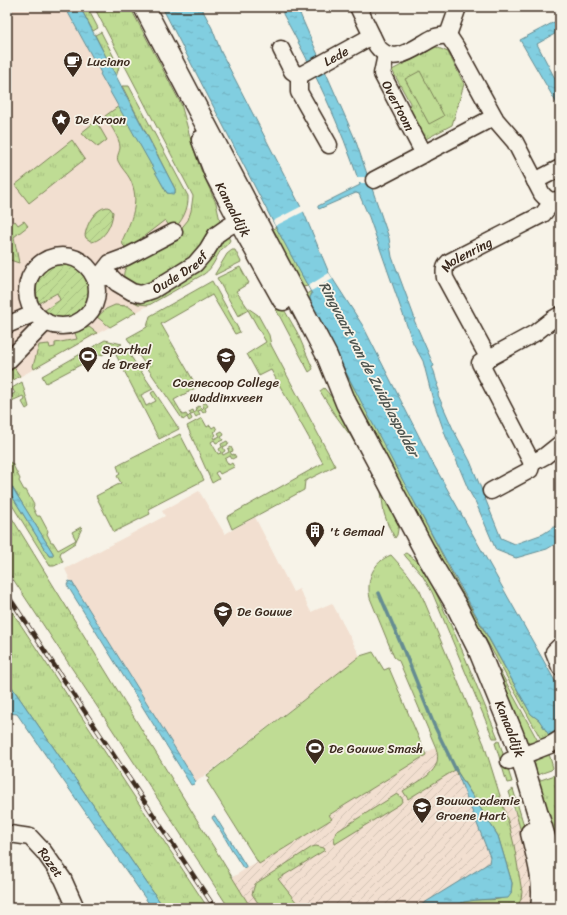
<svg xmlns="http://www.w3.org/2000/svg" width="567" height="915" viewBox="0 0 567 915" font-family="Sriracha,sans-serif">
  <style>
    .built { fill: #f2dfd0 }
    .industrial { fill: url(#industrial-furrows) }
    .grass { fill: url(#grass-tufts); stroke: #7d8359 }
    .garden { fill: url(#garden-furrows); stroke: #7d8359 }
    .pitch { fill: #bfdc94; stroke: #7d8359 }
    .water { fill: url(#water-ripples); stroke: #658c92 }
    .pier { fill: #f7f3e8 }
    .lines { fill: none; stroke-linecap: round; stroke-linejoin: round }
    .stream { stroke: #658c92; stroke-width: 3.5 }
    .minor-casing { stroke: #3b2a1e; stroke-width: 19 }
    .major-casing { stroke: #3b2a1e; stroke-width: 23 }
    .minor { stroke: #f7f3e8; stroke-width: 16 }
    .major { stroke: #f7f3e8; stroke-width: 20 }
    .rail-casing { stroke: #3b2a1e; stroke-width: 4.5 }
    .rail { stroke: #f7f3e8; stroke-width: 3; stroke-dasharray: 9; stroke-linecap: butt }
    .labels { text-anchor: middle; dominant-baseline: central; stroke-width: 3.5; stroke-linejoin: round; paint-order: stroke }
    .street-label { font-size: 13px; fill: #3b2a1e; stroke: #f7f3e8 }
    .poi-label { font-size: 13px; fill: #3b2a1e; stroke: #f7f3e8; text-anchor: start }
    .water-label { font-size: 14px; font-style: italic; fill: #4c534e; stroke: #f7f3e8 }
  </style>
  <defs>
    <pattern id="industrial-furrows" width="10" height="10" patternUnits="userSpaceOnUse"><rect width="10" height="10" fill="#f2dfd0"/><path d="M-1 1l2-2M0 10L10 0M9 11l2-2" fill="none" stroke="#d0c0b2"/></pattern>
    <pattern id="grass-tufts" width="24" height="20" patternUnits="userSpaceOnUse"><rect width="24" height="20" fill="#bfdc94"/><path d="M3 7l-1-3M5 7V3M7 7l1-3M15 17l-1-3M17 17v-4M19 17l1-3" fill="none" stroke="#a5bd7f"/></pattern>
    <pattern id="garden-furrows" width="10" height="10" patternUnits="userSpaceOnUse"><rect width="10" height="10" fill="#bfdc94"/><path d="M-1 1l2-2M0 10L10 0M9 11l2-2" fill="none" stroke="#a5bd7f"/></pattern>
    <pattern id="water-ripples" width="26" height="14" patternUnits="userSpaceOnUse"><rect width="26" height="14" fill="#81cee0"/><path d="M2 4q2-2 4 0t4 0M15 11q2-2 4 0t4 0" fill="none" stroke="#70b1c0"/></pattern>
  </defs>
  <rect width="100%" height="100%" fill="#f7f3e8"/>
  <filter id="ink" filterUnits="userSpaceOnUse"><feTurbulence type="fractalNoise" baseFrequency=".025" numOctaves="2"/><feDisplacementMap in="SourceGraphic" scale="8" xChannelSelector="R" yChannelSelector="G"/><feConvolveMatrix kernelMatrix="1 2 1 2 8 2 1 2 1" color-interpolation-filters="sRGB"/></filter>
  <g filter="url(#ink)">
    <!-- built -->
    <path class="built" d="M7,7H65L171,201L213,218L226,242L196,279L7,384Z
      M199,491L225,534L255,517L293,592L299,589L311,612L332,603L360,656L196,782L70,580L65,569L165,516L162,511Z"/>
    <!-- industrial -->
    <path class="industrial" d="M453,736L560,868V908H238L222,884Z"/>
    <!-- grass -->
    <path class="grass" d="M80,7H87L98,28L93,31Z
      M94,7H130L181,104L192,144L201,170L216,203L221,225L197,257L142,290L124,278C123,272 125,269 128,264L179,231L188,220L191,211L193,196Z
      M101,32L119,67L116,77L95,35Z
      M436,47L448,52L464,84L452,125L422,141L408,113L410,103L392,70Z
      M122,86H129L188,196C189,208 182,223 172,230L165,220L130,247L126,248L123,245L122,241C131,221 141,201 130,179C127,173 121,168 118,161C116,156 120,152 120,147C120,138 109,124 105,116L119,106L167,193H175V189Z
      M96,121L107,140L98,147L81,133Z
      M72,140L85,159L29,203L15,185Z
      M15,221L18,225L24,221L28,226L14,237L19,263L7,259V227Z
      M276,227L308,286L303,287L298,286L273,239L277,236L273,229Z
      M227,235L230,240C228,245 224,247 221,250C215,259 213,268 204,274L149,305L138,304L129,299L217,244Z
      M232,250H235L241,262L215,275V274L227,254Z
      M255,259L297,332L313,369L309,372L251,262Z
      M240,267L249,283L236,291L248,308L258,315L269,335L271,345L335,466L305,481L304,490L232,529L227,517L323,463L271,370L259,376L247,354L266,342L248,310L238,316L217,278Z
      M212,281L240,332L235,334L212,295L161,324L197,387L174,400L183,415L186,414L188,417L190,415L192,419L189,421L187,417L183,420L127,338L147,327L150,316Z
      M311,291V295L333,348L456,581L531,714L539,720L551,737L542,741L488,643L462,600L367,422L305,300L308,293Z
      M115,305L128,306L136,312L110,327L97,317L106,309Z
      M89,327L97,333L34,369L33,366L39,345L49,344L50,348L55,347V343L77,339L75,333Z
      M105,340L122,344L102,355L101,354L46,383L42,376Z
      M125,348L153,389L141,395L146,406L156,401L151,393L154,391L179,429L159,439L115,353Z
      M13,366L20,376L7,384V367Z
      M22,382L29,407L26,409L22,402L25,400L23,396L7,403V390L11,395L15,393L12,388Z
      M324,388L340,407L371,471L350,435L333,412L320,391Z
      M206,403L208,406L205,408L206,411L203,413L201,410L198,411L200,414L196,417L194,414L191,415L189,412L193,410L194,413L197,411L196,408L199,406L202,409L204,407L202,404Z
      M202,418L207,427L210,425L212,428L215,426L217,430L214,432L216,435L213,437L214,439L220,436L218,433L222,431L224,435L221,437L223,440L216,443L214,440L211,442L218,454L221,453L219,449L222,447L221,444L227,441L229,444L223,447L225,451L222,453L223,455L229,452L228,449L231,447L233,451L230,452L232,455L234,454L236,457L232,459L230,456L225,459L229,465L232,463L234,467L220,474L218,471L215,473L219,479L212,483L187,426Z
      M180,434L204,480L148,509L150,514L114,532L96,496L121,483L117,476L120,474L117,466Z
      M7,458L10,463H12L20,479L19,481L24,490H26L34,505L33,508L37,516H40L48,531L47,534L51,542H53L58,550L76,540L72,532L81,527L82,528L75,543L61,552L60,555L63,562L54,566H50L7,497V488L49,556H53V553L7,479Z
      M373,476H376L400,519L397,535L395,538L388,525L384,513L381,492Z
      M7,510L251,908H229L141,773L7,570Z
      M406,553L421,564L428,575L462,650L498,738H493L432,592L422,575L406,557L404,554Z
      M391,555L408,574L420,591L484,744L510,828L514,845L522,892L521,899L517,908H446C456,904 467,900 477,900C490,899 499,902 511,894L512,883L498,836L457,771V775L455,770L408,799L403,791C420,780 444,772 436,748L399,661L394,657L370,598C366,580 373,562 391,555Z
      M7,604L208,908H164L7,680Z
      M500,671L539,743H529L523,738L498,672Z
      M499,741L512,782L507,783L495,743Z
      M548,750L553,768L551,770L531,777C532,761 536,759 548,750Z
      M560,770V874L532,783L555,775Z
      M513,789L525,829L535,885L533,908H529C539,886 517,816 509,792Z
      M397,794L400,796L403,800L400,804L335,844L334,838L336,832Z
      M316,846L324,848L325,850L278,879L301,908H286L276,904L262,906L258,903L252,894L255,884L312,847Z"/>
    <!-- garden -->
    <path class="garden" d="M107,207L110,208L113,212C112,225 105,239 92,242L86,238L85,235C87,224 94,209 107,207Z
      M63,263C113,269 81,340 45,310L60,300L57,293L39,303C31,284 42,265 63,263Z"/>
    <!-- pitch -->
    <path class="pitch" d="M420,71L444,116L429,124L405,79Z
      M373,652L384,670L389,668L426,755L329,815L332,819L259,864L207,781L210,779L207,775L360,656Z"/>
    <!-- water -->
    <path class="water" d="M65,7H80L175,189V193L173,194L167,193L100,74L101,73Z
      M162,7H201L212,28L221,52L304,213L329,273L363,326L431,460L560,690V752L539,720L531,714C455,578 380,441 310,302V297L312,294L272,220Z
      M283,7H297L355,139L389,238L392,257L415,319L414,320L434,366L432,367C436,374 435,379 438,384L437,385L439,390L438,395L453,429L470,461L501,538L515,544L543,534L560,523V541L547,549L516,558L496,550L476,503L469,491L452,450L446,437L433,400L423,361L413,343L369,217L359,194L356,193L351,195L319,209L318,208V206L360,185C341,125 313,69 283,14Z
      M560,19V31L537,44L560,88V109L520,40Z
      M7,479L53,553V556H49L7,488Z
      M69,581L72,582L196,782L194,784L191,785L67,585Z
      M7,680L164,908H152L17,714L7,713Z
      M456,770L498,836L512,883L511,894L508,898L476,900L464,902L446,908H416L489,863L490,857Z
      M213,816H215L246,866V869L243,868C232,852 224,834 212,818Z"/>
    <!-- pier -->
    <path class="pier" d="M356,177H370L372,183H357Z
      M302,206L305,211L275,226L273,221Z
      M329,273L333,279L311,291L308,286Z"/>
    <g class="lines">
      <!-- stream -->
      <path class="stream" d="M379,593L407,658L434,725L456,770"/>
      <!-- minor casing -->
      <g class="minor-casing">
        <g id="minor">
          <path d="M358,7L377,46C393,68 415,47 433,38C437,36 443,36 448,35"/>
          <path d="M448,35L456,47L496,120L515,142L542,194C548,201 552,202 560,199"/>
          <path d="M448,35L458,7"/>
          <path d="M281,49L292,71L299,76V92L329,145"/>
          <path id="s1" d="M386,55L382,74L424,154"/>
          <path id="s2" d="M299,76L372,36"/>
          <path d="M374,180L494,117"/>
          <path d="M535,181L560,168"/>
          <circle cx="62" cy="291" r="35"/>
          <path id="s3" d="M96,281L105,277H111L117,283L132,292L141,294L153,290L195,264L207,250L216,235L226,228L250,214"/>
          <path d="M96,281L110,263L126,257L174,232"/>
          <path d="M560,315L553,319L535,333L480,363L532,463L545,456L560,444"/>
          <path d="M7,325L35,313"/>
          <path id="s4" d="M489,359L445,278C444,271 444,267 449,262L543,214L553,201"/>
          <path d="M7,362L46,322"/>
          <path d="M491,491L530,470L532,463"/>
          <path d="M560,646L554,652L560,667"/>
          <path d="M509,761L550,745L560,739"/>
          <path id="s5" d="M10,834L30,837L44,852L63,879L76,908"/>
        </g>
      </g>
      <!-- major casing -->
      <g class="major-casing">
        <g id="major">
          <path id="s6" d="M144,7L327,356L346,403L430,561L456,605L479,651L513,734L521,757L552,861L559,894L558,908"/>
          <path id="s7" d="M202,140L215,174L248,237L283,300"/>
          <path d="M531,833C537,857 545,883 541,908"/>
        </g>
      </g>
      <!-- minor -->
      <use href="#minor" class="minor"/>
      <!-- major -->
      <use href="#major" class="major"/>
      <!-- rail casing -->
      <g class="rail-casing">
        <path id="rail" d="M7,594L215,908"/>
      </g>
      <!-- rail -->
      <use href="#rail" class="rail"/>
    </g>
  </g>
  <!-- icons -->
  <defs>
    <g id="cafe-pin" transform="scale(1)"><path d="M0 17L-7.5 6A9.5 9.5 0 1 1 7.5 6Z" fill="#3b2a1e" stroke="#f7f3e8"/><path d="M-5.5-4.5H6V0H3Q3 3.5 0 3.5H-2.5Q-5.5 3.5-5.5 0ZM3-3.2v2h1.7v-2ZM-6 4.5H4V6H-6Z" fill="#fff"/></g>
    <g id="sight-pin" transform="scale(1)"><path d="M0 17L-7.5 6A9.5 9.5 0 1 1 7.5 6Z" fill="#3b2a1e" stroke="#f7f3e8"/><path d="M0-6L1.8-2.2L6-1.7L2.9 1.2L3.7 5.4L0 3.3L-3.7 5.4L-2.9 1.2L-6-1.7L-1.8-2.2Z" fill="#fff"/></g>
    <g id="stadium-pin" transform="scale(1)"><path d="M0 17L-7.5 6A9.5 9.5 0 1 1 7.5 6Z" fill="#3b2a1e" stroke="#f7f3e8"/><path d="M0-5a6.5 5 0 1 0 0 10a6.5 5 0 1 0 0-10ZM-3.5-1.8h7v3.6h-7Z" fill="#fff"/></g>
    <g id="school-pin" transform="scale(1)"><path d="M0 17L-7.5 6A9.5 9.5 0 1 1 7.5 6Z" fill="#3b2a1e" stroke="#f7f3e8"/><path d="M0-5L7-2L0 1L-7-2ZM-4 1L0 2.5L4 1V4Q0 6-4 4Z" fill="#fff"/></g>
    <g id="building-pin" transform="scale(1)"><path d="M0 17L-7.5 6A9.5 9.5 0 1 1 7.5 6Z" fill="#3b2a1e" stroke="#f7f3e8"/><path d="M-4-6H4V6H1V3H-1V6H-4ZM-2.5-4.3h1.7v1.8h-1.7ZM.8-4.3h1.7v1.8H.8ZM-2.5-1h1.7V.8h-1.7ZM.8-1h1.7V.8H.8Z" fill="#fff"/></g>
    <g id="university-pin" transform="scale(1)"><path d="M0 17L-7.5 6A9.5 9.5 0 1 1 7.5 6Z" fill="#3b2a1e" stroke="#f7f3e8"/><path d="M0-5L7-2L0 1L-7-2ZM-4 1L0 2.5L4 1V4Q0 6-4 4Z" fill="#fff"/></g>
  </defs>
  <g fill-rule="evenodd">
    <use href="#cafe-pin" x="73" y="61"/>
    <use href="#sight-pin" x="61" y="119"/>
    <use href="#stadium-pin" x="88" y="356"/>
    <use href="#school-pin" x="226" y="357"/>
    <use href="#building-pin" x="315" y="531"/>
    <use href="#school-pin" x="223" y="611"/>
    <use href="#stadium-pin" x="315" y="748"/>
    <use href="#university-pin" x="422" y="807"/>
  </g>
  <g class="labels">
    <!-- street labels -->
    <g class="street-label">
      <text stroke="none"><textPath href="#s2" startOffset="42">Lede</textPath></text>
      <text stroke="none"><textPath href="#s1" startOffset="55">Overtoom</textPath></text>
      <text stroke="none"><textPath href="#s7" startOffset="76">Kanaaldijk</textPath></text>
      <text stroke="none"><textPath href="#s4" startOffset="128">Molenring</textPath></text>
      <text stroke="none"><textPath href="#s3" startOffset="96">Oude Dreef</textPath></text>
      <text stroke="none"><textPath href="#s6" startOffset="810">Kanaaldijk</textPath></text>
      <text stroke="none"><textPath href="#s5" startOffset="53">Rozet</textPath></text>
    </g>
    <!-- poi labels -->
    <g class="poi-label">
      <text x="87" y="61">Luciano</text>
      <text x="75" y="119">De Kroon</text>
      <text x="102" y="349">Sporthal<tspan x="102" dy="15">de Dreef</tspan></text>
      <text x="226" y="382" text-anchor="middle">Coenecoop College<tspan x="226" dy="15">Waddinxveen</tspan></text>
      <text x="329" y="531">'t Gemaal</text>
      <text x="237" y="611">De Gouwe</text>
      <text x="329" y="748">De Gouwe Smash</text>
      <text x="436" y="800">Bouwacademie<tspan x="436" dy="15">Groene Hart</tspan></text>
    </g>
    <!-- water labels -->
    <g class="water-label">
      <text transform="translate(369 369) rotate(62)">Ringvaart van de Zuidplaspolder</text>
    </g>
  </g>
  <!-- margin -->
  <rect width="567" height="915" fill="none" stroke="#f7f3e8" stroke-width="24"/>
  <rect x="12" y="12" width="543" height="891" fill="none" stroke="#3b2a1e" stroke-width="1.5" filter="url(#ink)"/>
</svg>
